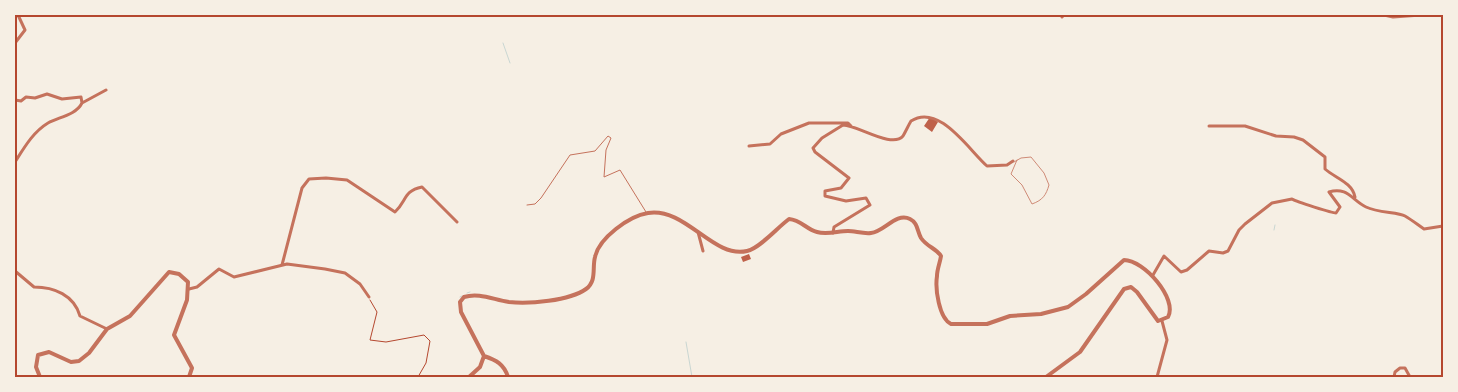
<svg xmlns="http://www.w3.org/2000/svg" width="1458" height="392" viewBox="0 0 1458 392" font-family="Poppins,sans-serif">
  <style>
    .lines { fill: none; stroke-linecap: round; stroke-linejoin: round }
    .stream { stroke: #c9d6d2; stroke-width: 1 }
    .building { fill: #bf614a }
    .path { stroke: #b5482f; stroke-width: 1 }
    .service { stroke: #c5725c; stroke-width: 1 }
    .minor { stroke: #c5725c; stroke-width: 3 }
    .tertiary { stroke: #c5725c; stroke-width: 4 }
    .rail { stroke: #cf8b77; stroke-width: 1 }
    .neatline { fill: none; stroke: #b5482f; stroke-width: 2 }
  </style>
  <rect width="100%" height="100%" fill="#f6efe4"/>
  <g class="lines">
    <!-- stream -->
    <path class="stream" d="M503,43L510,63
      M1274,230L1275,225
      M467,293L470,292
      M460,297L462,296
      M686,342L692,377"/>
  </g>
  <!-- building -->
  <path class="building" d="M930,117L938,122L932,132L924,126Z
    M749,254L751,259L743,262L741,257Z"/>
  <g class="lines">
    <!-- path -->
    <path class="path" d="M370,300L377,312L370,340L386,342L424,335L430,341L426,363L418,377"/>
    <!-- service -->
    <path class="service" d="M527,205L535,204L541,198L570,155L595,151L608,136L611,138L606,150L604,177L620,170L646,212"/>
    <!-- minor -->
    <path class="minor" d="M1384,15L1393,17L1421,15
      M1062,17L1064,15
      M15,43L25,30L18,15
      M15,100L21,101L26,97L35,98L47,94L62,99L81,97L82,103C76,115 59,117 48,123C33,132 24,148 15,162
      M82,103L106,90
      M1209,126H1245L1276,136L1294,137L1303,140L1325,157V169C1335,178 1352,182 1355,197
      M749,146L770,144L781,134L809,123H848L851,126
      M698,232L703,251
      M833,233L834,227L870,205L866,198L846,201L825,196V191L841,188L849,178L815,152L813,148L822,138L843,125C858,125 892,149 903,136C906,131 908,126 911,121C939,103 968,149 987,166L1007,165L1013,161
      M282,265L302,188L309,179L326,178L347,180L395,212C407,201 403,191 422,187L457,222
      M15,271L34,287C54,287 74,295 80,316L107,329
      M1153,275L1164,256L1181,272L1187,270L1209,251L1223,253L1228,251L1239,230L1245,224L1272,203L1292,199C1297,202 1332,213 1336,213L1340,207L1329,192C1347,186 1353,201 1366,207C1378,213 1398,212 1405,216C1412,220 1418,225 1424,229L1443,226
      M189,289L197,287L219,269L234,277L287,264L325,269L345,273L360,284L369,297
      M1157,377L1167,340L1162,321
      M1394,377L1395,372L1400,368H1405L1410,377"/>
    <!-- tertiary -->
    <path class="tertiary" d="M484,356C496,360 504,364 508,377
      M40,377L36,367L38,355L49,352L71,362L79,361L89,353L107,329L130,316L169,272L179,274L188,282L187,300L174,335L192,368L189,377
      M469,377L480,367L484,356L461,312L460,302L464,297C479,292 494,300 509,302C529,304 569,301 586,289C597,281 592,268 595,257C599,238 629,216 648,213C686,207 713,259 747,251C760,248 778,227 789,219C801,220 806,229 817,232C827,235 838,231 848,231C855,231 863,234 871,233C884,232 896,212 910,219C918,223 917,231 921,238C927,247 936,248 941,256C940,263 937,269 937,276C935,289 939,318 951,324H987L1010,316L1041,314L1068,307L1086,294L1124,260C1144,260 1178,299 1168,317L1158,321L1137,292L1131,287L1124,289L1080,352L1046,377"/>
    <!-- rail -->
    <path class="rail" d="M1014,162L1021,158L1031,157L1044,173L1049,185C1046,195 1043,200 1032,204L1022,185L1011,174L1017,160"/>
  </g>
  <!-- border -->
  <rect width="1458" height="392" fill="none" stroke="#f6efe4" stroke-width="32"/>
  <rect x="16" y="16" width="1426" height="360" class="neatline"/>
</svg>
